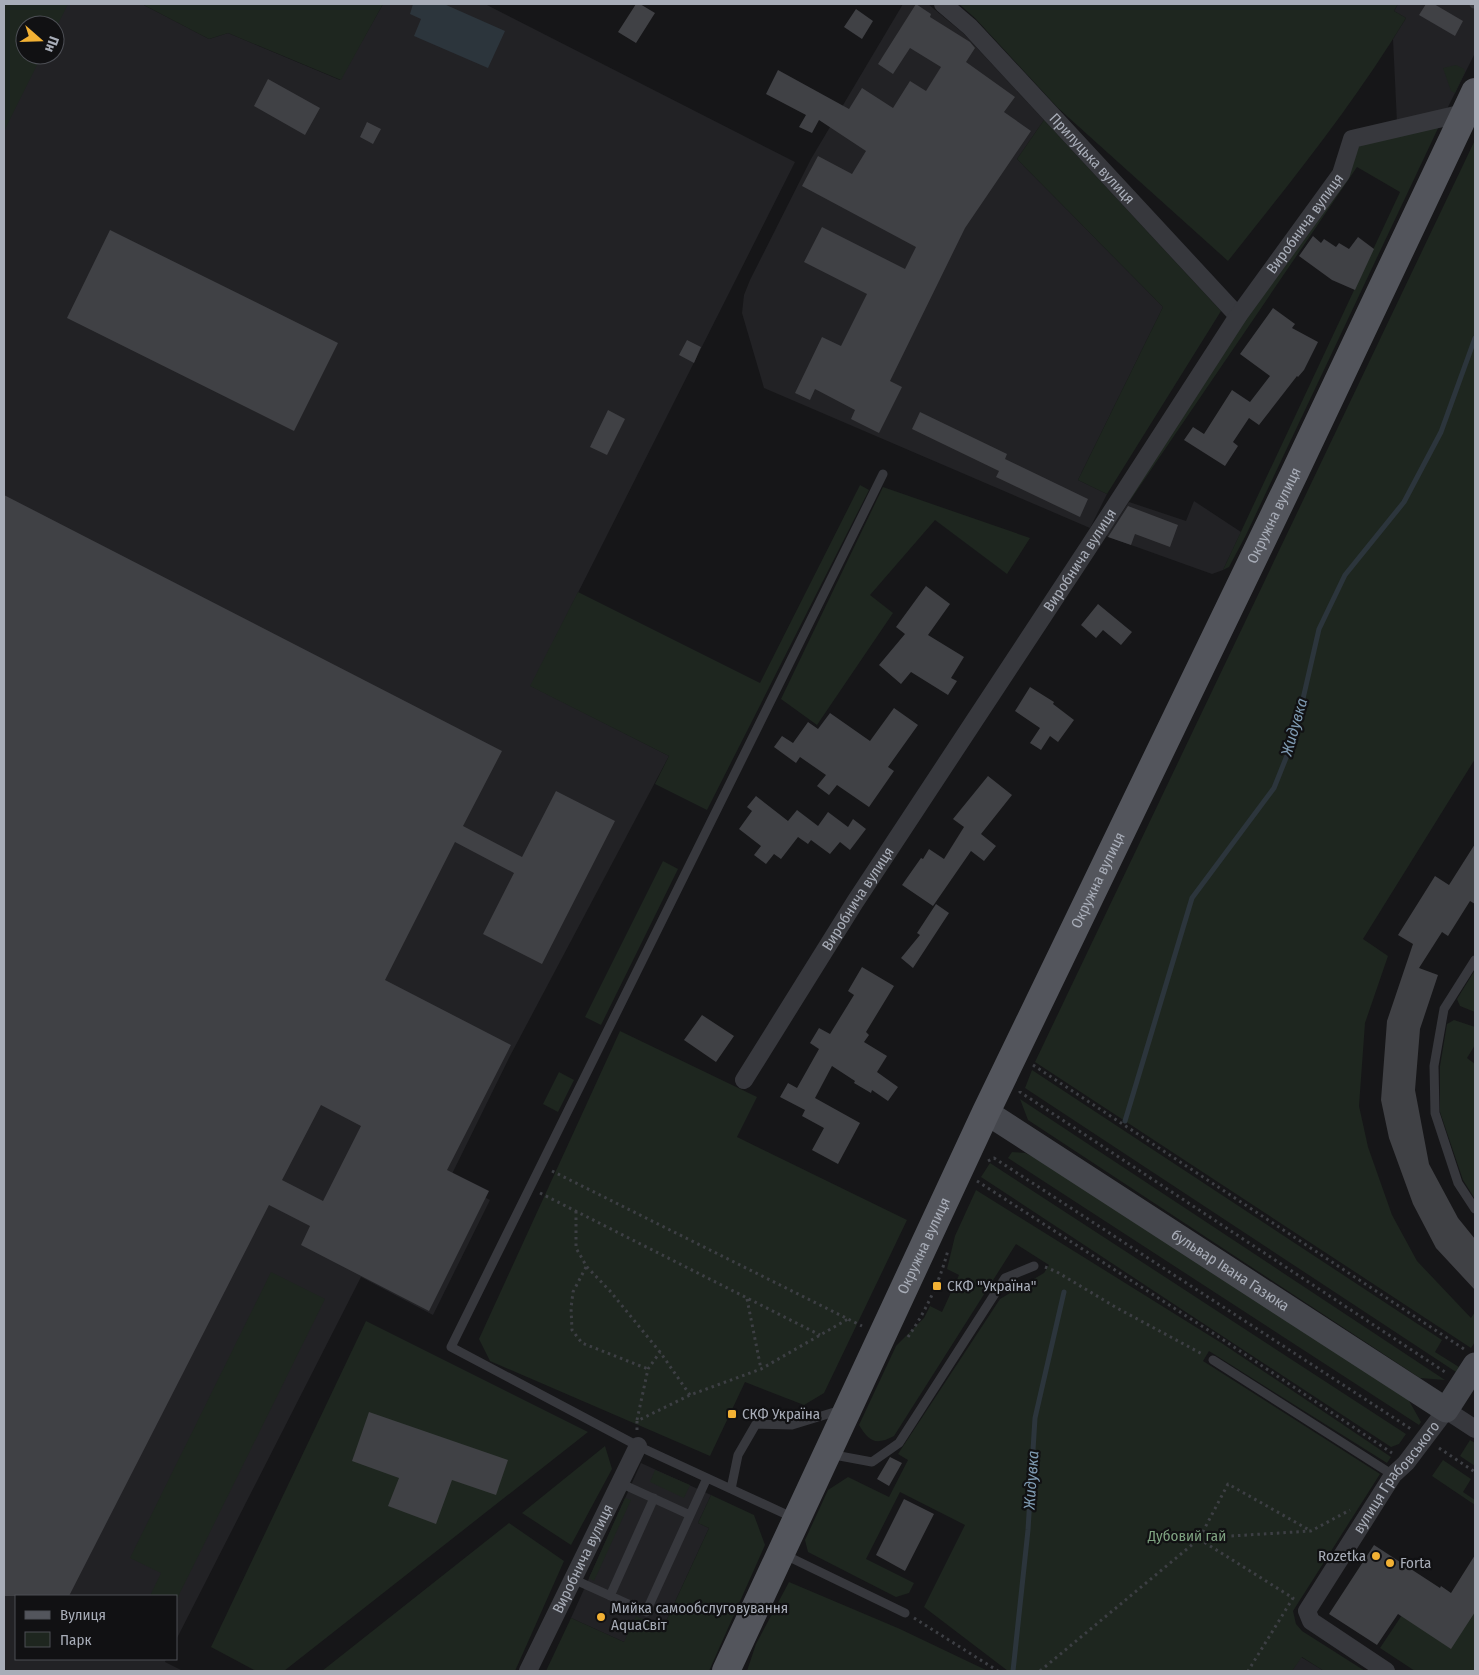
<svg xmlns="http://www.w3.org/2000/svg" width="1479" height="1675" viewBox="0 0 1479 1675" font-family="'Fira Sans Condensed',sans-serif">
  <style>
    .built { fill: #222225; fill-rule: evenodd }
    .green { fill: #1e261f }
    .water { fill: #2c353c }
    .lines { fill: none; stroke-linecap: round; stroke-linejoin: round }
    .stream { stroke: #2c353c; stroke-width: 5 }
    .building { fill: #404145; fill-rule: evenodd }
    .path { stroke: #3d3f44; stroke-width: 3; stroke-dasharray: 2.5 4; stroke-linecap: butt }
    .lane { stroke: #37383d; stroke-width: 9 }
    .street { stroke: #37383d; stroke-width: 18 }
    .secondary { stroke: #45474d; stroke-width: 25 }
    .primary { stroke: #53555c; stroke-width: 28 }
    .poi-dot { fill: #f2b134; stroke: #111113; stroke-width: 2 }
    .labels { text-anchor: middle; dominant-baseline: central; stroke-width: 4.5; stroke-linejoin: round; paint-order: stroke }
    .street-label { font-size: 15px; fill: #a8adb8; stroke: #111113 }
    .poi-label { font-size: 15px; fill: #a8adb8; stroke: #111113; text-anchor: start }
    .park-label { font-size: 15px; fill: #7fa381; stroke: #111113 }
    .water-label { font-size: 16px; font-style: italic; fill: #7f9bb3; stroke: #111113 }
  </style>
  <rect width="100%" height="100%" fill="#161618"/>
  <!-- built -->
  <path class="built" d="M4,4H142L209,39L228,33L340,80L383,4H485L795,162L531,686L669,756L510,1056L450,1178L490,1200L433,1315L361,1277L176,1640V1596H16V1659H166L165,1662L183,1671H4ZM25,25H55V55H25Z
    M903,4H928L963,33L1044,120L1017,159L1163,307L1078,480L1107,494L1090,528L764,388L742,313L744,295L750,280L811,159Z
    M1398,4H1475V53L1444,115L1397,123L1393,39L1406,18L1394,11Z
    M1194,501L1241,532L1223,570L1212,574L1106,536L1129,502L1186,521Z
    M641,1463L711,1495L698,1523L709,1528L663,1628L624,1642L571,1618Z
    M1301,1657L1324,1671H1292Z"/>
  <!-- green -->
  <path class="green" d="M4,4H68L55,30V25H25V55H42L4,131Z
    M142,4H383L341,80L228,33L209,39Z
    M959,4H1398L1394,11L1406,18C1354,104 1290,183 1228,261L1058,108L975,18Z
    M1456,65L1464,69L1465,72L1455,93L1451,91L1443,68Z
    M1044,120L1221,311L1107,494L1078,480L1163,307L1017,159Z
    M1441,122L1246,535L1229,567L1223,570L1400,192L1357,167L1129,502L1136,479L1356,143Z
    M1475,140V759L1363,939L1388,956L1365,1023L1359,1106L1368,1147L1392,1215L1417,1261L1471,1318L1475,1312V1342L1471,1348L1035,1062Z
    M860,485L869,490L707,810L655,784L669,756L530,686L578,592L760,683Z
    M883,487L1030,538L1007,574L935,520L870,595L893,613L817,725L781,699Z
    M663,861L678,869L601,1025L585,1017Z
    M1475,970V1012L1460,1006L1457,999Z
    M1454,1020L1475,1027V1045L1467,1058L1475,1064V1199L1463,1180L1440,1112V1066L1447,1024Z
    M620,1031L757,1097L737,1137L907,1220L824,1393L804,1405L745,1382L710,1456L490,1361L479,1339Z
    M1032,1070L1442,1340L1435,1352L1459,1367L1456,1372L1025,1088Z
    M559,1072L574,1080L558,1112L543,1104Z
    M1020,1099L1445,1380L1420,1378L1028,1120Z
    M1012,1152L1025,1153L1038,1159L1408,1399L1421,1422L1419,1425L1008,1158Z
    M990,1163L1406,1434L1399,1444L1391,1447L981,1177Z
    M976,1190L1223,1344L1391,1457L1387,1463L1209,1351L1203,1361L1380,1474L1293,1611L1296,1624L1302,1631L1365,1671H1324L1302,1657L1292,1671H1008L924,1607L965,1525L900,1492L866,1559L914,1583L909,1593L896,1597L808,1552L805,1540L828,1490L848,1477L889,1497L908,1460L898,1454L1000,1299L1044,1273L1049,1265L1016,1244L894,1436C875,1446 869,1441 859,1425L896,1346L924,1318L930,1306L942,1312L959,1275L947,1269L955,1236Z
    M271,1272L325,1299L176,1601V1596H150L161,1573L130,1558Z
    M366,1321L588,1432L284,1671H256L211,1647Z
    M1470,1440L1475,1443V1466L1460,1456Z
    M605,1446L612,1469L571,1545L522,1513Z
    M1443,1460L1471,1479L1463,1492L1475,1500V1505L1432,1476Z
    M655,1470L690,1485L684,1498L650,1482Z
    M711,1495L754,1515L765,1545L709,1671H546L571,1618L624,1642L636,1616L663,1628L709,1528L698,1523Z
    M625,1498L631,1500L594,1581L589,1578Z
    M509,1523L564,1561L515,1671H322Z
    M789,1582L900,1629L988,1671H747L756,1644Z
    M1468,1608L1475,1613V1671H1415L1380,1648L1404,1612Z"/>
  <!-- water -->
  <path class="water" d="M413,4H444L505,31L488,68L414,36L421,19L410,14Z"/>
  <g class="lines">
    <!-- stream -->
    <path class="stream" d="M1125,1121L1192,898L1274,788L1294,738L1319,629L1345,575L1404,502L1441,432L1475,338
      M1013,1671L1028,1530L1035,1418L1064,1292"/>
  </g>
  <!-- building -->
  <path class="building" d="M636,4H640L655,13L636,43L618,32Z
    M916,4L931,14L930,17L970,42L975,48L966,62L1015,97L1004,112L1031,131L965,228L890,381L902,387L879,433L851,419L855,410L815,389L810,400L795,393L822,337L841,346L867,294L804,262L822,227L905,269L916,247L802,186L818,156L852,174L866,151L819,120L812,133L799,127L806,115L766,94L778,70L849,109L862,88L893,108L910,81L926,91L941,67L910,48L893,74L878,64Z
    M1426,4H1434L1463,21L1455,36L1419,15Z
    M856,9L873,21L862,39L844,27Z
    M268,79L320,108L305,135L254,106Z
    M367,122L381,129L373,144L360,137Z
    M110,230L338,343L294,431L67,318Z
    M1313,236L1321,243L1324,239L1336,247L1339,243L1349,249L1358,237L1374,249L1355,290L1332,280L1299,256Z
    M1273,308L1295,324L1292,328L1318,342L1304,370L1298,377L1297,376L1259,425L1249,418L1233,442L1238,446L1225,466L1184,440L1193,427L1204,434L1232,390L1250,402L1270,376L1240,354Z
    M687,340L701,347L694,363L679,355Z
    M608,410L625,419L607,455L590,447Z
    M920,412L1007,454L1005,459L1088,499L1080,517L996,477L999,471L912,429Z
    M4,495L502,751L463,826L522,857L556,791L615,821L542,964L483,934L514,873L455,842L385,980L511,1045L447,1170L489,1191L429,1311L301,1245L310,1226L269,1205L69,1596H4ZM321,1105L361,1126L323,1201L282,1180Z
    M1128,506L1178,525L1170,547L1135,534L1131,545L1108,537Z
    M926,586L950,604L928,635L964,657L951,678L957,681L948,695L911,672L901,684L879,665L905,634L896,627Z
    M1098,604L1132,632L1121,645L1103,630L1096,638L1081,625Z
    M1030,687L1054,702L1053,704L1074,720L1058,742L1050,736L1041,750L1030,743L1040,728L1015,711Z
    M894,708L918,725L888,767L894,771L869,807L837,785L829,795L817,786L826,775L800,757L796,763L774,747L782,736L793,743L808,722L818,729L830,713L870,741Z
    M988,776L1012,795L981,834L996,846L984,861L971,851L933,906L902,885L921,858L923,859L929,849L944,859L964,827L953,819Z
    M756,796L788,821L797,810L818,826L828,812L848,827L853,819L866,829L850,850L840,842L830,854L811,840L808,844L798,837L781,859L774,854L766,864L754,855L761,846L739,829L752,811L747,807Z
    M1475,844V904L1470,901L1448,936L1442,932L1419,968L1438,975L1420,1029L1415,1090L1429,1164L1458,1218L1475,1239V1290L1436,1248L1413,1204L1389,1138L1381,1100L1387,1021L1413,944L1398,935L1435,876L1449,885Z
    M936,904L949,913L913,968L901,958L920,935L917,933Z
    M862,967L894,986L866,1032L869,1035L864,1042L887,1056L877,1072L898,1087L888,1101L872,1090L871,1093L854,1083L855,1081L832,1066L815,1098L860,1123L838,1164L812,1150L824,1128L802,1116L805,1110L780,1097L788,1083L797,1088L819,1049L810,1043L819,1028L830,1034L854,995L848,991Z
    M702,1015L734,1036L716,1062L684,1040Z
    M369,1412L508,1460L496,1495L452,1480L436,1524L388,1506L399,1478L352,1461Z
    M890,1457L902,1463L889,1486L877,1479Z
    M904,1499L934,1514L905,1571L876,1555Z
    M1374,1545L1440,1588L1441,1586L1451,1593L1475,1555V1612L1451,1649L1398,1614L1377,1645L1329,1614Z"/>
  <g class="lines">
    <!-- path -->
    <path class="path" d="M1033,1065L1464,1349
      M1020,1091V1092L1445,1372
      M988,1161L994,1158L1411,1429
      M552,1171L862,1326
      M977,1181L1225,1341L1392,1453
      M540,1193L820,1335
      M576,1211V1248L587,1267L610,1291L660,1352L690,1395
      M586,1267L573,1292L571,1308L572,1330L582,1343L648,1369
      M1045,1267L1057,1272L1117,1308L1204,1355
      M747,1299L761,1369
      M908,1337C926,1311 940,1281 948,1250
      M637,1420L648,1369L660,1352
      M637,1430V1421L690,1395L761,1369L848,1319
      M1439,1448L1475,1472
      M1199,1538L1311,1531L1350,1510
      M1199,1539L1293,1598L1248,1671
      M914,1618L998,1671
      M1040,1671L1199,1539L1228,1484L1311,1531"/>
    <!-- lane -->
    <path class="lane" d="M1474,4H1475
      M1475,960L1444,1009L1434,1066L1435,1113L1458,1183L1475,1209
      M1213,1360L1393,1475
      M829,1454L872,1462L899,1443L1005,1278L1034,1266
      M620,1483L690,1515
      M731,1489L638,1446L451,1347L883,474
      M794,1518L731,1489L738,1455L756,1424L792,1425L841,1410
      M783,1554L905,1613
      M573,1579L646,1612L707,1478
      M610,1596L654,1498"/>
    <!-- street -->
    <g class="street">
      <path id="s1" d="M943,4L970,27L1238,316"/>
      <path id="s2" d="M744,1080L855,902L1088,548L1238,316L1341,174L1352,139L1464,113"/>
      <path id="s3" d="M528,1671L638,1446"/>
      <path id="s4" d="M1386,1671L1311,1621L1307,1611L1393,1475L1406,1463L1446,1410L1475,1429"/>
    </g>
    <!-- secondary -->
    <path class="secondary" id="s5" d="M986,1112L1446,1410L1475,1365"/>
    <!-- primary -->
    <path class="primary" id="s6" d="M726,1671L986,1112L1294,474L1475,92"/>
  </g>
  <!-- markers -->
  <g class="poi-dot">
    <rect x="932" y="1281" width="10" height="10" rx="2.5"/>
    <rect x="727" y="1409" width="10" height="10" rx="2.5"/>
    <circle cx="1376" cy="1556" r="5"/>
    <circle cx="1390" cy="1563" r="5"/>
    <circle cx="601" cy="1617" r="5"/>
  </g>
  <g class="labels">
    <!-- street labels -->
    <g class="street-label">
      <text stroke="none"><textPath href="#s1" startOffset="215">Прилуцька вулиця</textPath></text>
      <text stroke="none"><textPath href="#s2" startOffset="1024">Виробнича вулиця</textPath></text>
      <text stroke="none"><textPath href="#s6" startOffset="1279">Окружна вулиця</textPath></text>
      <text stroke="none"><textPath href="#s2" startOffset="619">Виробнича вулиця</textPath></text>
      <text stroke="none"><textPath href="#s6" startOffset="874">Окружна вулиця</textPath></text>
      <text stroke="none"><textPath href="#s2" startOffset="214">Виробнича вулиця</textPath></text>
      <text stroke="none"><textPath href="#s6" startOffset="469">Окружна вулиця</textPath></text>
      <text stroke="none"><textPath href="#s5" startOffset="291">бульвар Івана Газюка</textPath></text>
      <text stroke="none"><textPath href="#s4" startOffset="262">вулиця Грабовського</textPath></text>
      <text stroke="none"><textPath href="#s3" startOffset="125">Виробнича вулиця</textPath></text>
    </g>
    <!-- poi labels -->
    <g class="poi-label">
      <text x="947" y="1286">СКФ "Україна"</text>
      <text x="742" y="1414">СКФ Україна</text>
      <text x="1366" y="1556" text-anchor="end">Rozetka</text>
      <text x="1400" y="1563">Forta</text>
      <text x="611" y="1608">Мийка самообслуговування<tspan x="611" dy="17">AquaСвіт</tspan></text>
    </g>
    <!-- park labels -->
    <g class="park-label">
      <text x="1187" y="1536">Дубовий гай</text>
    </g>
    <!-- water labels -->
    <g class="water-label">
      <text transform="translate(1294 727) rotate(-74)">Жидувка</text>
      <text transform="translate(1031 1480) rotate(-86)">Жидувка</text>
    </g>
  </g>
  <!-- border -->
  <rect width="1479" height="1675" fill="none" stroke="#a8adb8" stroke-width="10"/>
  <!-- legend -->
  <rect x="15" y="1595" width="162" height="65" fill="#111113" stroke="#4d4f55"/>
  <rect x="25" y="1611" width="25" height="8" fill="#53555c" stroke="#4d4f55"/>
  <text x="60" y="1620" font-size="15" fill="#a8adb8">Вулиця</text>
  <rect x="25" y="1632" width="25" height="15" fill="#1e261f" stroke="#4d4f55"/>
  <text x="60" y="1645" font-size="15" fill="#a8adb8">Парк</text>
  <!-- north arrow -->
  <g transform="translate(40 40) rotate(110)"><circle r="24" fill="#111113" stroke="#4d4f55"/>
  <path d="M0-4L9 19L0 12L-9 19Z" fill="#f2b134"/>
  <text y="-8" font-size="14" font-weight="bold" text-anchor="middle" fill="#a8adb8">Пн</text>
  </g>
</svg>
